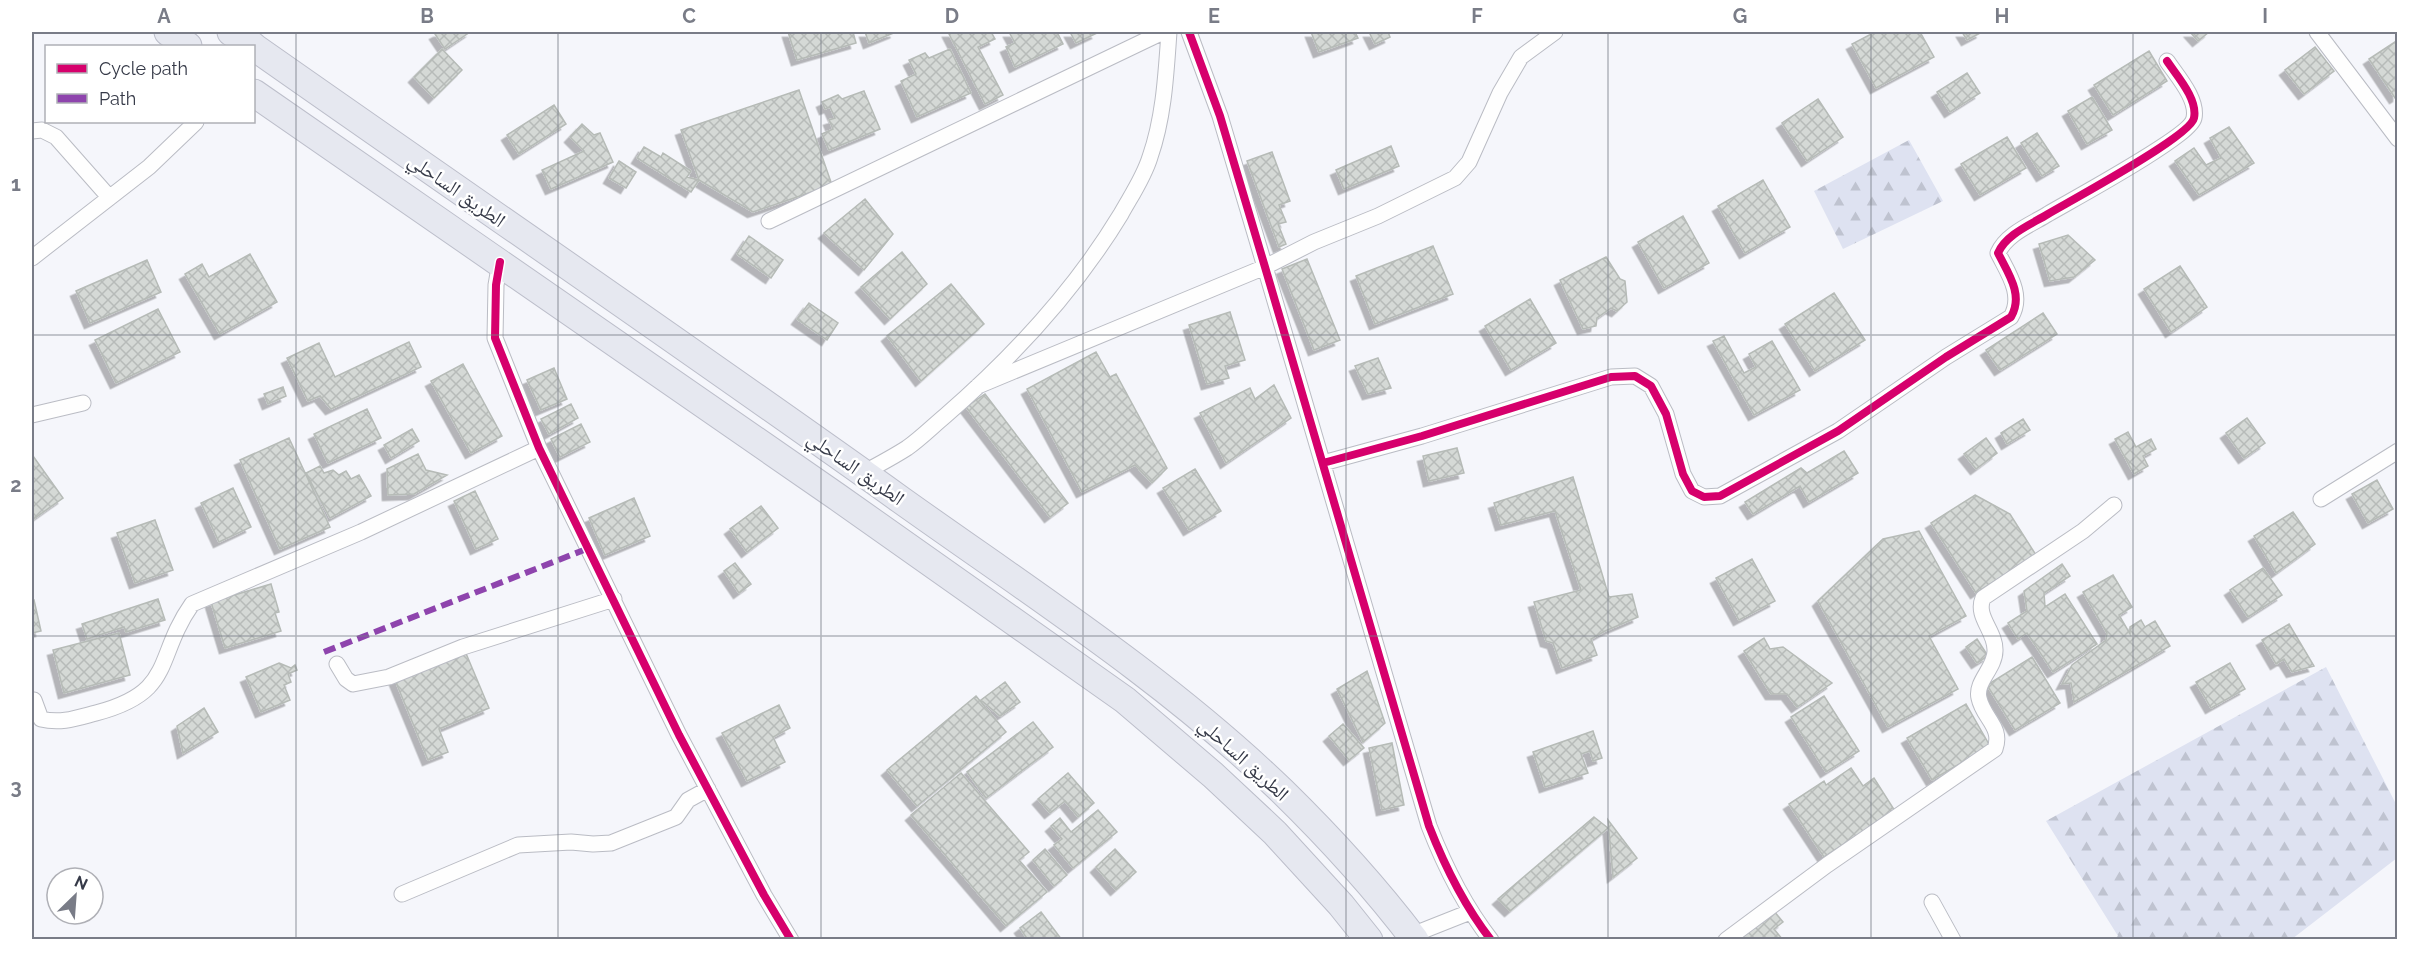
<svg xmlns="http://www.w3.org/2000/svg" width="2429" height="971" viewBox="0 0 2429 971" font-family="Raleway,'Noto Naskh Arabic',sans-serif">
  <style>
    .forest { fill: url(#forest-firs) }
    .building { fill: url(#building-cross-hatch); stroke: #b6bbb7; stroke-width: 1.5; filter: url(#shadow) }
    .lines { fill: none; stroke-linecap: round; stroke-linejoin: round }
    .street-casing { stroke: #babcc4; stroke-width: 17 }
    .highway-casing { stroke: #bcbeca; stroke-width: 29 }
    .street { stroke: #fefefe; stroke-width: 15 }
    .highway { stroke: #e6e8f0; stroke-width: 27 }
    .quiet { stroke: #8e44ad; stroke-width: 6; stroke-dasharray: 12 6; stroke-linecap: butt }
    .cycleway-casing { stroke: #fff; stroke-width: 11 }
    .cycleway { stroke: #d6006c; stroke-width: 8 }
    .grid { fill: none; stroke: #797c87; stroke-width: 1.5; stroke-opacity: 0.55 }
    .labels { text-anchor: middle; dominant-baseline: central; stroke-width: 5; stroke-linejoin: round; paint-order: stroke }
    .street-label { font-size: 20px; fill: #363a48; stroke: #fff }
    .neatline { fill: none; stroke: #797c87; stroke-width: 2 }
    .grid-label { font-size: 20px; text-anchor: middle; font-weight: bold; fill: #797c87 }
  </style>
  <defs>
    <pattern id="forest-firs" width="22" height="20" patternUnits="userSpaceOnUse" patternTransform="scale(1.5)"><rect width="22" height="20" fill="#dee2f1"/><path d="M5 1l3.5 6h-7zM16 11l3.5 6h-7z" fill="#bfc3d0"/></pattern>
    <pattern id="building-cross-hatch" width="8" height="8" patternUnits="userSpaceOnUse" patternTransform="scale(1.5)"><rect width="8" height="8" fill="#d5d9d6"/><path d="M0 0l8 8M0 8l8-8" fill="none" stroke="#b7bbb9"/></pattern>
    <filter id="shadow"><feDropShadow dx="-5.5" dy="5.5" stdDeviation="0" flood-color="#0004"/></filter>
  </defs>
  <rect width="100%" height="100%" fill="#f5f6fb"/>
  <!-- forest -->
  <path class="forest" d="M1909,140L1943,201L1843,249L1814,191Z
    M2326,667L2397,806V858L2292,939H2114L2118,936L2046,821Z"/>
  <!-- building -->
  <path class="building" d="M439,32H470L445,49L435,34Z
    M788,32H853L856,43L797,60Z
    M865,32H896L869,43Z
    M948,32H991L995,39L978,47L1003,95L985,104Z
    M1009,32H1057L1063,44L1015,67L1006,47L1015,43Z
    M1070,32H1096L1097,33L1076,43Z
    M1311,32H1355L1358,38L1319,52Z
    M1369,32H1388L1390,37L1375,44Z
    M1875,32H1920L1934,57L1876,88L1852,44Z
    M1962,32H1982L1967,40Z
    M2190,32H2209L2198,41Z
    M2398,40V96L2395,98L2369,59Z
    M2315,47L2334,71L2304,94L2285,70Z
    M442,49L462,70L434,98L414,77Z
    M950,49L971,93L917,117L901,81L916,74L909,60L925,53L929,58Z
    M2149,51L2167,81L2113,115L2094,85Z
    M1967,73L1980,93L1950,112L1937,92Z
    M799,90L832,185L753,212L699,180L681,130Z
    M864,91L880,129L829,150L822,134L833,129L829,120L835,118L830,107L825,109L822,102L838,95L842,99Z
    M2092,97L2112,130L2087,144L2068,111Z
    M1818,99L1843,137L1807,161L1782,123Z
    M554,105L566,124L519,154L507,135Z
    M582,124L594,135L600,133L613,162L551,189L542,170L584,151L570,137Z
    M2229,127L2254,163L2199,195L2175,161L2194,148L2206,165L2221,158L2210,138Z
    M2037,133L2059,166L2042,176L2021,143Z
    M2007,137L2026,168L1980,195L1961,164Z
    M1391,146L1399,166L1344,189L1336,170Z
    M644,147L661,157L663,153L691,171L687,177L699,180L691,192L637,158Z
    M1272,152L1290,201L1279,205L1286,222L1278,224L1286,244L1279,247L1247,161Z
    M619,161L636,172L626,188L609,178Z
    M1763,180L1790,227L1745,253L1718,206Z
    M865,199L893,234L864,270L824,233Z
    M1683,216L1709,263L1664,288L1638,242Z
    M2068,235L2095,260L2074,277L2050,281L2039,244Z
    M749,236L783,260L771,278L737,254Z
    M1433,246L1453,294L1375,324L1356,276Z
    M902,252L927,284L890,319L861,287Z
    M250,254L277,302L220,334L185,274L202,264L209,277Z
    M1606,257L1620,279L1625,281L1627,302L1617,311L1611,308L1597,318L1596,326L1583,329L1560,280Z
    M1307,259L1340,340L1314,350L1282,269Z
    M147,260L161,292L90,323L76,291Z
    M2180,266L2207,307L2171,332L2144,289Z
    M951,284L984,324L921,381L887,336Z
    M1834,293L1865,340L1815,371L1785,324Z
    M1530,299L1556,343L1511,370L1485,326Z
    M809,303L838,323L827,340L797,319Z
    M158,309L180,352L116,383L95,340Z
    M1230,312L1245,360L1225,366L1229,378L1207,384L1189,325Z
    M2043,313L2057,334L2000,370L1986,350Z
    M1724,336L1744,373L1756,367L1749,354L1772,341L1800,390L1754,415L1713,341Z
    M409,342L421,367L331,409L320,396L308,401L287,358L319,343L335,377Z
    M1096,352L1110,377L1116,374L1167,468L1152,483L1135,465L1082,492L1027,389Z
    M1378,358L1391,388L1368,394L1355,366Z
    M463,364L502,436L471,453L431,381Z
    M554,368L567,399L541,410L527,380Z
    M1274,385L1291,418L1226,463L1200,413L1250,388L1255,399Z
    M283,387L286,396L268,404L264,394Z
    M985,394L1068,503L1050,517L966,407Z
    M571,404L578,418L549,434L541,419Z
    M367,409L381,438L328,463L314,434Z
    M2247,418L2265,443L2244,458L2226,433Z
    M2023,419L2030,430L2007,444L2001,433Z
    M581,424L590,442L560,457L551,439Z
    M412,429L419,441L391,458L384,445Z
    M2128,432L2136,447L2151,439L2156,449L2143,456L2148,466L2134,474L2115,439Z
    M289,438L330,527L280,549L240,460Z
    M1986,438L1997,453L1976,469L1964,454Z
    M1457,448L1464,473L1429,481L1423,456Z
    M1844,451L1858,473L1809,502L1800,486L1753,514L1745,502L1801,468L1807,473Z
    M418,454L426,470L447,475L414,494L388,495L387,469Z
    M33,456L63,498L32,520V457Z
    M320,466L324,473L333,470L339,475L346,471L351,479L359,475L371,496L330,518L306,473Z
    M1195,469L1221,511L1189,530L1163,488Z
    M1573,477L1609,597L1632,594L1638,617L1605,631L1591,639L1597,655L1562,668L1553,643L1546,641L1534,602L1581,590L1555,511L1501,525L1494,503Z
    M2377,480L2393,509L2368,523L2352,494Z
    M233,488L251,527L219,542L201,503Z
    M475,491L498,539L476,549L454,501Z
    M1975,495L2010,514L2036,555L1976,593L1931,523Z
    M634,498L650,536L605,555L589,518Z
    M761,506L778,528L747,552L730,529Z
    M2293,512L2315,544L2276,573L2254,536Z
    M155,520L173,570L135,583L117,533Z
    M1919,531L1966,616L1929,636L1958,689L1888,727L1818,601L1883,539Z
    M1752,559L1775,601L1739,620L1716,578Z
    M735,563L751,584L739,593L724,571Z
    M2062,564L2070,576L2044,593L2045,607L2065,594L2097,644L2053,672L2027,633L2018,639L2008,623L2027,611L2024,591Z
    M2263,568L2282,595L2248,617L2230,590Z
    M2113,575L2132,607L2119,615L2130,634V627L2141,620L2145,627L2155,621L2170,646L2074,702L2071,683L2062,684L2072,665L2106,640L2107,633L2083,592Z
    M271,584L279,612L275,613L281,631L225,648L211,602Z
    M158,599L165,620L126,632L124,627L87,639L82,624Z
    M34,600L41,631L32,633V601Z
    M2289,624L2314,666L2292,672L2284,659L2276,664L2262,640Z
    M119,633L130,675L64,693L53,650Z
    M1764,638L1770,649L1783,647L1832,683L1797,707L1787,694H1771L1744,651Z
    M1977,639L1988,656L1977,663L1966,647Z
    M465,651L489,708L439,729L448,752L428,760L395,680Z
    M2032,657L2060,703L2015,730L1987,685Z
    M279,663L291,668L295,665L297,670L288,674L291,682L284,685L290,700L261,712L246,677Z
    M2230,663L2245,689L2211,708L2196,682Z
    M1367,671L1385,723L1363,742L1337,689Z
    M1005,682L1020,702L1000,716L981,700Z
    M976,696L1006,732L917,806L887,770Z
    M1824,696L1859,751L1826,772L1791,717Z
    M1966,704L1990,746L1932,780L1907,738Z
    M779,705L790,728L773,737L785,762L747,781L722,733Z
    M204,708L218,732L183,753L177,726Z
    M1033,722L1053,747L986,798L967,772Z
    M1343,724L1364,748L1349,760L1329,736Z
    M1593,731L1602,758L1593,761L1590,751L1581,754L1588,773L1545,787L1533,752Z
    M1392,743L1404,805L1382,810L1369,748Z
    M1851,768L1863,786L1874,778L1895,811L1824,857L1789,804L1824,781L1826,785Z
    M961,773L1029,852L1019,860L1047,892L1006,926L911,815Z
    M1068,773L1094,803L1078,817L1065,801L1050,813L1038,799Z
    M1098,810L1117,832L1073,868L1054,845L1062,839L1051,826L1060,818L1071,832Z
    M1594,817L1608,828L1510,911L1498,899Z
    M1608,820L1637,858L1613,877Z
    M1045,849L1067,875L1054,886L1033,860Z
    M1115,849L1136,872L1116,890L1096,867Z
    M1773,910L1783,922L1774,929L1783,940H1735Z
    M1041,912L1062,940H1028L1020,928Z"/>
  <g class="lines">
    <!-- street casing -->
    <g class="street-casing">
      <path id="street" d="M1189,32L1220,116L1265,267L1429,826C1445,867 1463,904 1491,940
        M2317,32L2398,139
        M32,131L42,130L56,137L109,197
        M769,221L1163,32
        M32,258L149,167L196,122
        M500,262L496,285L495,338L539,448L679,735L764,895L791,940
        M978,386L1265,267L1314,242L1378,216L1455,178L1469,162L1500,93L1521,57L1555,32
        M32,415L83,403
        M1323,463L1422,436L1611,377L1635,376L1651,386L1666,414L1683,474L1692,491L1704,497L1720,496L1838,431L1946,357L2011,317C2024,295 2008,273 1998,253C2006,234 2032,224 2048,214C2070,201 2191,136 2194,118C2198,99 2177,76 2167,61
        M863,473C878,465 893,457 907,448C920,439 933,426 945,416C1012,358 1075,290 1121,214C1131,196 1144,177 1150,157C1164,117 1166,74 1169,32
        M2321,499L2398,451
        M337,664L346,679L353,684L389,677L463,647L614,599
        M34,700L41,719C61,724 77,718 96,713C176,692 154,658 192,604L361,532L539,448
        M402,894L518,845L571,842L593,844L611,843L676,817L688,800L708,789
        M1932,902L1953,940
        M1412,935L1470,912
        M1726,940L1827,865L1995,749C2003,727 1983,718 1979,698C1975,682 1995,668 1995,651C1996,631 1975,617 1983,598L2083,531L2114,505"/>
    </g>
    <!-- highway casing -->
    <g class="highway-casing">
      <path id="highway" d="M168,32L188,46
        M231,32L253,46
        M254,47C469,198 687,347 901,500C1030,592 1167,680 1282,791C1327,835 1377,890 1415,940
        M254,93L836,496L1125,700L1213,775L1275,833L1341,905L1369,940"/>
    </g>
    <!-- street -->
    <use href="#street" class="street"/>
    <!-- highway -->
    <use href="#highway" class="highway"/>
    <!-- quiet -->
    <path class="quiet" d="M324,652L589,548"/>
    <!-- cycleway casing -->
    <g class="cycleway-casing">
      <path id="cycleway" d="M1189,32L1220,116L1265,267L1429,826C1445,867 1463,904 1491,940
        M500,262L496,285L495,338L539,448L679,735L764,895L791,940
        M1323,463L1422,436L1611,377L1635,376L1651,386L1666,414L1683,474L1692,491L1704,497L1720,496L1838,431L1946,357L2011,317C2024,295 2008,273 1998,253C2006,234 2032,224 2048,214C2070,201 2191,136 2194,118C2198,99 2177,76 2167,61"/>
    </g>
    <!-- cycleway -->
    <use href="#cycleway" class="cycleway"/>
  </g>
  <!-- grid -->
  <path class="grid" d="M296,32V940M558,32V940M821,32V940M1083,32V940M1346,32V940M1608,32V940M1871,32V940M2133,32V940M32,335H2398M32,636H2398"/>
  <g class="labels">
    <!-- street labels -->
    <g class="street-label">
      <text transform="translate(457 190) rotate(35)">الطريق الساحلي</text>
      <text transform="translate(856 468) rotate(35)">الطريق الساحلي</text>
      <text transform="translate(1244 759) rotate(42)">الطريق الساحلي</text>
    </g>
  </g>
  <!-- border -->
  <rect width="2429" height="971" fill="none" stroke="#ffffff" stroke-width="66"/>
  <!-- legend -->
  <rect x="45" y="45" width="210" height="78" fill="#ffffff" stroke="#afb0b6" stroke-width="1.5"/>
  <rect x="57" y="64" width="30" height="9" fill="#d6006c" stroke="#afb0b6" stroke-width="1.5"/>
  <text x="99" y="75" font-size="18" fill="#363a48">Cycle path</text>
  <rect x="57" y="94" width="30" height="9" fill="#8e44ad" stroke="#afb0b6" stroke-width="1.5"/>
  <text x="99" y="105" font-size="18" fill="#363a48">Path</text>
  <!-- north arrow -->
  <g transform="translate(75 896) rotate(25)"><circle r="28" fill="#ffffff" stroke="#afb0b6" stroke-width="1.5"/>
  <path d="M0-4.5L10 22L0 15L-10 22Z" fill="#797c87"/>
  <text y="-9" font-size="16" font-weight="bold" text-anchor="middle" fill="#363a48">N</text>
  </g>
  <rect x="33" y="33" width="2363" height="905" class="neatline"/>
  <g class="grid-label">
    <text x="164" y="23">A</text>
    <text x="427" y="23">B</text>
    <text x="689" y="23">C</text>
    <text x="952" y="23">D</text>
    <text x="1214" y="23">E</text>
    <text x="1477" y="23">F</text>
    <text x="1740" y="23">G</text>
    <text x="2002" y="23">H</text>
    <text x="2265" y="23">I</text>
    <text x="16" y="191">1</text>
    <text x="16" y="492">2</text>
    <text x="16" y="794">3</text>
  </g>
</svg>
